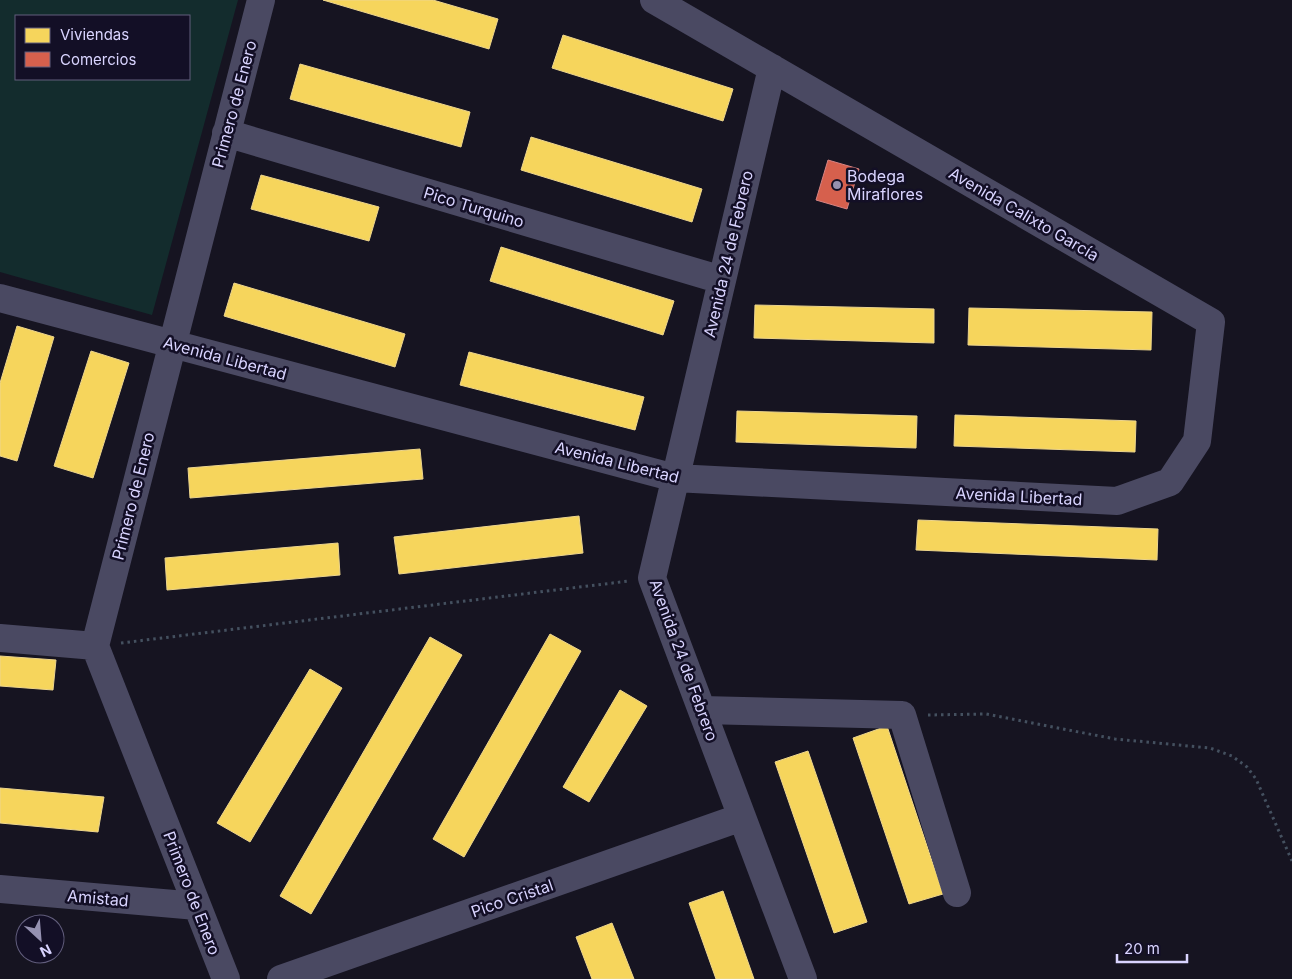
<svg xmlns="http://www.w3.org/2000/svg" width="1292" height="979" viewBox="0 0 1292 979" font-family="Inter,sans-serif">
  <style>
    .green { fill: #132c2d; fill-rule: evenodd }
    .homes { fill: #f6d55c; stroke: #edd58d }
    .shops { fill: #d6604d; stroke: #d78382 }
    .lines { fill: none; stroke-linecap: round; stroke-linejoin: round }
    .path { stroke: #44505f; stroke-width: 3; stroke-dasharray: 2.5 4; stroke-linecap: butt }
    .minor { stroke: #4a4962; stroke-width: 28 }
    .poi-dot { fill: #9591b1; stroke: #130f26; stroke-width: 2 }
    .labels { text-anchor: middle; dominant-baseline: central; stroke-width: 5; stroke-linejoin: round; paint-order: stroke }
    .street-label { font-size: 16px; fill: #d9d4ff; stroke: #130f26 }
    .poi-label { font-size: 16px; fill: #d9d4ff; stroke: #130f26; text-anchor: start }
  </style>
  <rect width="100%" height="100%" fill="#161421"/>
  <!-- green -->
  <path class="green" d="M0,0H238L152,315L0,272ZM16,16H189V79H16Z"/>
  <!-- homes -->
  <path class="homes" d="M323,0H433L498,19L489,49Z
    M563,35L733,89L723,121L552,68Z
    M300,64L470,112L461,147L290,99Z
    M531,137L702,189L692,222L521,170Z
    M261,175L379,207L369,241L251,209Z
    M501,247L674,301L663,335L490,281Z
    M234,283L405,334L395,367L224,316Z
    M755,305L934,309V343L754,338Z
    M969,308L1152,312L1151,350L968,345Z
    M17,326L54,337L17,461L0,456V383Z
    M91,351L129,363L93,478L54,466Z
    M469,352L644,397L635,430L460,385Z
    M737,411L917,416L916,448L736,442Z
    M955,415L1136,421L1135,452L954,446Z
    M420,449L423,479L190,498L188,468Z
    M579,516L583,553L399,574L394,537Z
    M918,520L1158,529L1157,560L916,550Z
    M338,543L340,575L167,590L165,558Z
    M550,634L581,651L464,857L433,839Z
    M430,637L462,655L311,914L280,896Z
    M0,656L56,660L53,690L0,686Z
    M310,669L342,688L250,842L217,823Z
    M620,690L647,706L589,802L563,787Z
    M887,726L943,894L909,904L853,738Z
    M808,751L867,922L834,933L775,762Z
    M0,788L104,797L98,832L0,823Z
    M723,891L754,979H716L689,903Z
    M612,923L634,979H592L576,937Z"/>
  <!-- shops -->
  <path class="shops" d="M828,160L859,169L847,209L816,200Z"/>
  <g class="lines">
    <!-- path -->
    <path class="path" d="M121,643L629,581
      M928,715L986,714L1115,739L1210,748L1232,756L1247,767L1256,779L1292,861"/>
    <!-- minor -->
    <path class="minor" d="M772,68L652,578L803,979
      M226,133L722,280
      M0,298L675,478L1117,501L1170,482L1197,441L1211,322L654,0
      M0,638L95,646
      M702,710L902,715L957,893
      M0,889L197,906
      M226,979L95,646L261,0
      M281,979L742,817"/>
  </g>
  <!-- markers -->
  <circle class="poi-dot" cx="837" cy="185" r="5"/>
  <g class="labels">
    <!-- street labels -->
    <g class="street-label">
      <text transform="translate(234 104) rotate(-75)">Primero de Enero</text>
      <text transform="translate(474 207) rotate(17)">Pico Turquino</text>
      <text transform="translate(1024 214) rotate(30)">Avenida Calixto García</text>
      <text transform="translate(728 254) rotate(-77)">Avenida 24 de Febrero</text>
      <text transform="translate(225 358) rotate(15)">Avenida Libertad</text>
      <text transform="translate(617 462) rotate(14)">Avenida Libertad</text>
      <text transform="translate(133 496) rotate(-76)">Primero de Enero</text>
      <text transform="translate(1019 496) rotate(3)">Avenida Libertad</text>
      <text transform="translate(684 660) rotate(70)">Avenida 24 de Febrero</text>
      <text transform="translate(192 893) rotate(69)">Primero de Enero</text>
      <text transform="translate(98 898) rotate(5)">Amistad</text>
      <text transform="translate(512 898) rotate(-19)">Pico Cristal</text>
    </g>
    <!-- poi labels -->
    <g class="poi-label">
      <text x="847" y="176">Bodega<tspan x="847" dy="18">Miraflores</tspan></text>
    </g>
  </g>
  <!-- legend -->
  <rect x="15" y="15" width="175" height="65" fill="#130f26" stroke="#625e7d"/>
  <rect x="25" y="28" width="25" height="15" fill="#f6d55c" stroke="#625e7d"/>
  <text x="60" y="40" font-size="15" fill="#d9d4ff">Viviendas</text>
  <rect x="25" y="52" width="25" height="15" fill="#d6604d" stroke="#625e7d"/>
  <text x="60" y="65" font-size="15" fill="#d9d4ff">Comercios</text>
  <!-- north arrow -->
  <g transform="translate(40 939) rotate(154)"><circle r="24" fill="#130f26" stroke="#625e7d"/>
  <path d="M0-4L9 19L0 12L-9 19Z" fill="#9591b1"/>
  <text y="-8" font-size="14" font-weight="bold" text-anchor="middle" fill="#d9d4ff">N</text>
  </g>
  <!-- scale -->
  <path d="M1117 954v8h70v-8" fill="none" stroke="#d9d4ff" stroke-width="2.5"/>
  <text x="1124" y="954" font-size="15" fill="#d9d4ff" stroke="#130f26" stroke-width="4" paint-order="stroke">20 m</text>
</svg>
